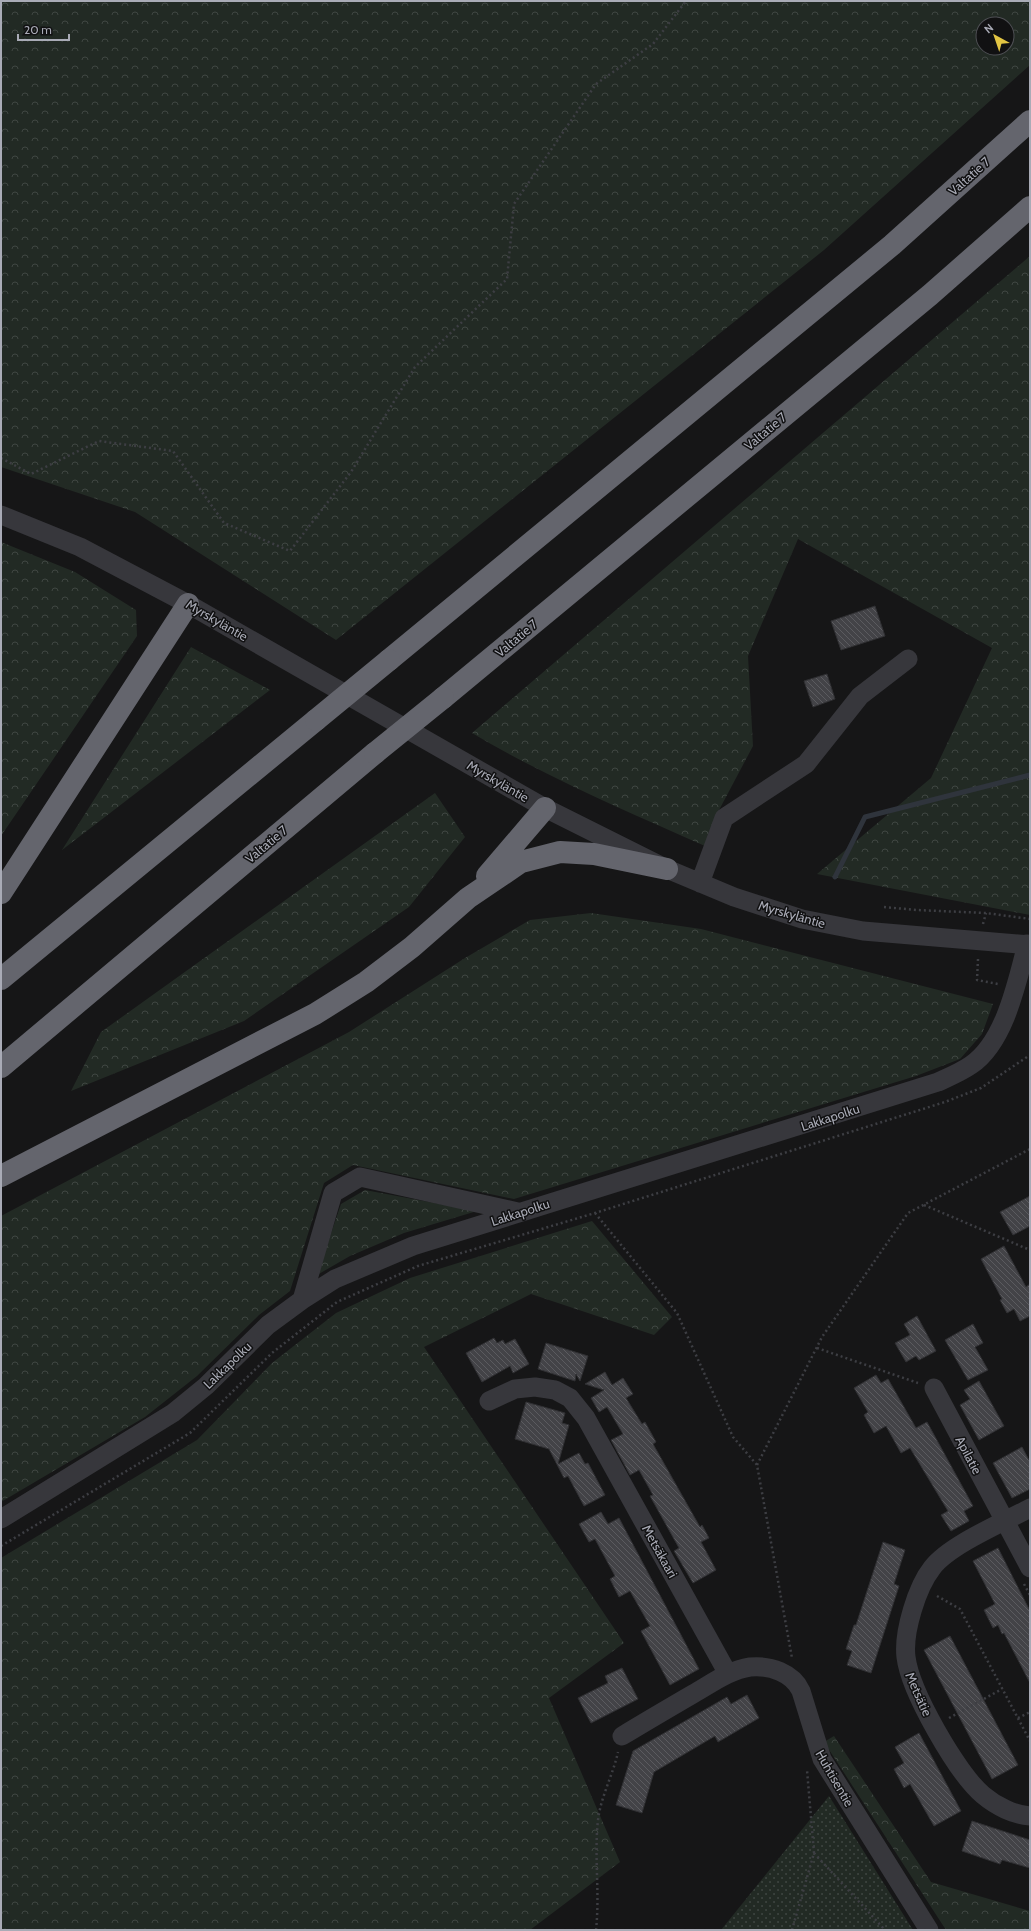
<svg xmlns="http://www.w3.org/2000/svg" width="1031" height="1931" viewBox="0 0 1031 1931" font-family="Cabin,sans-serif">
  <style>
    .green { fill: url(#green-dots) }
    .forest { fill: url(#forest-crowns); fill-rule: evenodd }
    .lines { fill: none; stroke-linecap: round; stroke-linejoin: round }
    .stream { stroke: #2f343c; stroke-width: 5 }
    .building { fill: url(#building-back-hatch); stroke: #303033 }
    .path { stroke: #3d3e43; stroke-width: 2.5; stroke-dasharray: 2 3; stroke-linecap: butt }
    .minor { stroke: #37373c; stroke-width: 19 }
    .highway { stroke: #64656d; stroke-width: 22 }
    .highway-bridge { stroke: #64656d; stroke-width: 22 }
    .labels { text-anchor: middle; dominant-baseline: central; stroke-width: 3; stroke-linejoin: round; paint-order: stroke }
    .street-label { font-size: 13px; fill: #a9abb6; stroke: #111112 }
  </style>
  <defs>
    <pattern id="green-dots" width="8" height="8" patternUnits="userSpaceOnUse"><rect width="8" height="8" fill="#222a24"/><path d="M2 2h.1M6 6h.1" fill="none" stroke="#3f4642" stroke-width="1.8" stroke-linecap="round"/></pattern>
    <pattern id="forest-crowns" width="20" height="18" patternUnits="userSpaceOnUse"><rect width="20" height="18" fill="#222a24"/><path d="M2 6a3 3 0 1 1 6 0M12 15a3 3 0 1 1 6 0" fill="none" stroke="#3f4642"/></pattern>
    <pattern id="building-back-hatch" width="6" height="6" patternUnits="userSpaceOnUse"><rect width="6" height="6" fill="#434347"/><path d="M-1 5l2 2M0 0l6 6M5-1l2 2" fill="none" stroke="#5b5b5f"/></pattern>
  </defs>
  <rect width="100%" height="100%" fill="#161617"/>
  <!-- green -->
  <path class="green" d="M829,1796L913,1930H721Z"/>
  <!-- forest -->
  <path class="forest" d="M1,1H1030V65L824,250L336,640L135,512L1,467ZM983,24H1007V48H983Z
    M1030,256V915L817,874L931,778L992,648L798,539L748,656L753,746L718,812L705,846C626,811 546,777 472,733Z
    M1,542L75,572L136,610L137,636L1,836Z
    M191,647L270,690L62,850Z
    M435,793L465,837L409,907L244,1021L71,1091L101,1032Z
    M591,913L701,929L993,1004L982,1034L960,1059L916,1076L514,1199L353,1165L324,1183L290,1291L259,1315L197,1376L145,1417L1,1502V1216L349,1032L465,958L530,920Z
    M365,1190L477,1211L404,1233L350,1256L317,1275L341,1204Z
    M592,1221L672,1317L654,1335L531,1294L424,1347L624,1643L549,1698L620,1862L530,1930H1V1558L197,1440L272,1363L336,1313L410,1278Z
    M834,1736L931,1882L1030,1911V1930H946L824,1742Z"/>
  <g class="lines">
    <!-- stream -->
    <path class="stream" d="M835,877L865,817L1030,775"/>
  </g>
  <!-- building -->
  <path class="building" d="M875,606L885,636L841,650L831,621Z
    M827,674L835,699L813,707L804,681Z
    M1030,1196V1226L1013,1235L1000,1212Z
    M1004,1246L1026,1287L1030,1284V1316L1020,1321L1014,1309L1007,1313L1000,1300L1002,1299L981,1259Z
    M917,1316L936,1351L919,1360L916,1356L906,1362L895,1343L910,1335L904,1324Z
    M973,1324L983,1343L975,1347L988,1370L968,1380L945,1340Z
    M494,1338L497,1343L503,1340L505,1344L515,1339L529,1364L513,1373L510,1366L482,1382L466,1353Z
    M546,1343L588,1356L580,1381L576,1374L575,1381L538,1369Z
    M605,1372L612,1385L623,1378L633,1394L626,1398L642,1424L645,1422L656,1442L653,1444L700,1527L702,1525L709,1538L701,1542L716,1570L693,1583L674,1551L679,1548L650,1496L653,1495L639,1470L630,1475L611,1440L623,1434L607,1407L599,1412L591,1398L604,1390L585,1384Z
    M876,1375L881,1383L888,1379L916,1428L927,1422L973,1506L964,1511L969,1521L951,1531L941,1515L948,1511L910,1448L901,1453L886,1426L874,1433L864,1415L868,1412L854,1388Z
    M979,1381L1004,1426L979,1440L960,1405L970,1399L964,1390Z
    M526,1402L565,1413L562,1423L569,1425L558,1464L579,1453L585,1464L588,1463L605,1495L584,1506L568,1476L564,1478L549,1449L515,1439Z
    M1022,1447L1030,1462V1489L1012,1498L993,1463Z
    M601,1512L608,1524L619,1518L699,1669L670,1685L641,1631L650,1626L630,1591L619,1597L610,1579L615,1576L595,1539L589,1542L579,1524Z
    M883,1542L905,1550L894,1584L899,1586L871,1673L847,1665L852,1651L846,1649L854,1625H856Z
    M998,1548L1030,1611V1683L1004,1633L1002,1634L998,1625L993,1628L984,1610L995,1604L973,1561Z
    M950,1636L1018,1765L992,1779L924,1650Z
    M622,1668L638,1699L591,1723L578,1698L608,1683L605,1676Z
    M747,1695L759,1718L718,1742L715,1736L654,1772L642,1813L616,1805L633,1751L727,1697L731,1704Z
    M919,1733L961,1811L934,1826L910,1784L904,1788L894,1769L904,1763L895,1747Z
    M972,1821L1030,1840V1868L1002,1860L1000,1864L962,1851Z"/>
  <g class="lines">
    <!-- path -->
    <path class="path" d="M1,458L31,474L99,441L173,451L224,523L290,551L351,472L415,367L507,279L514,204L596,84L653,44L686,1
      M884,907L916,910L986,913L1030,919
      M983,924L986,913
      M978,959L977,980L998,984
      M924,1205L1030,1250
      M595,1213L677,1313L733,1437L757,1465L792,1658
      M817,1348L918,1383
      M757,1465L822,1337L908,1213L1030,1149
      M1,1546L190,1433L272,1353L337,1302L418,1266L595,1213L945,1102L981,1088L1030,1055
      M1024,1584L1030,1595
      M937,1596L960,1609L1030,1741
      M949,1718L1002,1689
      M1018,1718L1030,1712
      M814,1853L885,1930
      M596,1930C600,1893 594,1856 598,1820C601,1796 613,1775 618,1752
      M792,1930L814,1853L807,1770"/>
    <!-- minor -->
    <path class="minor" d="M1,515L80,547L188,604L545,808L667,869L734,897L802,919L863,931L1030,945
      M700,883L724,818L806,764L860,696L908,659
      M302,1300L333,1193L360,1177L518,1212
      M934,1388L1030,1568
      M489,1401L515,1389L535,1387L555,1390L570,1398L586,1418L728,1674
      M1030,1508C1004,1522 949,1545 932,1568C917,1587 903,1632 906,1657C910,1691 957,1773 983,1795C996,1806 1014,1815 1030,1816
      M1,1519L173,1413L206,1386L268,1325L302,1300L335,1279L413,1246L938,1082C949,1077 961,1072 971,1065C1005,1042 1017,982 1027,944
      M622,1736C645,1722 669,1708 693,1694C711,1684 729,1670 750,1667C770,1665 793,1673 801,1691L822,1759L929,1930"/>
    <!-- highway -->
    <path class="highway" d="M389,660L892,245L1030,121
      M443,698L930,295L1030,207
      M487,876L545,808
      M1,893L188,604
      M1,979L316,720
      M1,1067L375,753
      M1,1176L315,1014L366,982L412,947L468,898L521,862L560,852L594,854L667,869"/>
    <!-- highway-bridge -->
    <path class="highway-bridge" d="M316,720L389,660
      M375,753L443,698"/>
  </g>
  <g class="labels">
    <!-- street labels -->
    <g class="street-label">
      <text transform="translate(969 176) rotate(-42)">Valtatie 7</text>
      <text transform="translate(765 431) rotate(-40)">Valtatie 7</text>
      <text transform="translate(217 620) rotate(30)">Myrskyläntie</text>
      <text transform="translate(516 638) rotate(-40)">Valtatie 7</text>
      <text transform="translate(498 781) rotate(30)">Myrskyläntie</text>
      <text transform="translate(266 844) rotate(-40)">Valtatie 7</text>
      <text transform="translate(792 914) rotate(16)">Myrskyläntie</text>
      <text transform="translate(830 1117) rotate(-18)">Lakkapolku</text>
      <text transform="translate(520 1212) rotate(-18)">Lakkapolku</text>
      <text transform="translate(227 1365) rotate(-44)">Lakkapolku</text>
      <text transform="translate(969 1455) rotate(62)">Apilatie</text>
      <text transform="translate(660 1551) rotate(61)">Metsäkaari</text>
      <text transform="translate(919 1694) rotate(66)">Metsätie</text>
      <text transform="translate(835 1778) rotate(60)">Huhtisentie</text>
    </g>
  </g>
  <!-- border -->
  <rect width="1031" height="1931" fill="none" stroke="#a9abb6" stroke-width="4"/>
  <!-- north arrow -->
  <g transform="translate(995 36) rotate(320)"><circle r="19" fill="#111112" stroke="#4e4f54"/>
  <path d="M0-3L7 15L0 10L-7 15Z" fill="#e2c543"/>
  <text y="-6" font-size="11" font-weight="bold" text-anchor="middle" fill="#a9abb6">N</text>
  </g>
  <!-- scale -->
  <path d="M18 34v6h51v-6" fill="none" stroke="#a9abb6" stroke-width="2"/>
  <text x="24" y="34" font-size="12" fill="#a9abb6" stroke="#111112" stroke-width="3" paint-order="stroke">20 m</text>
</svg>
